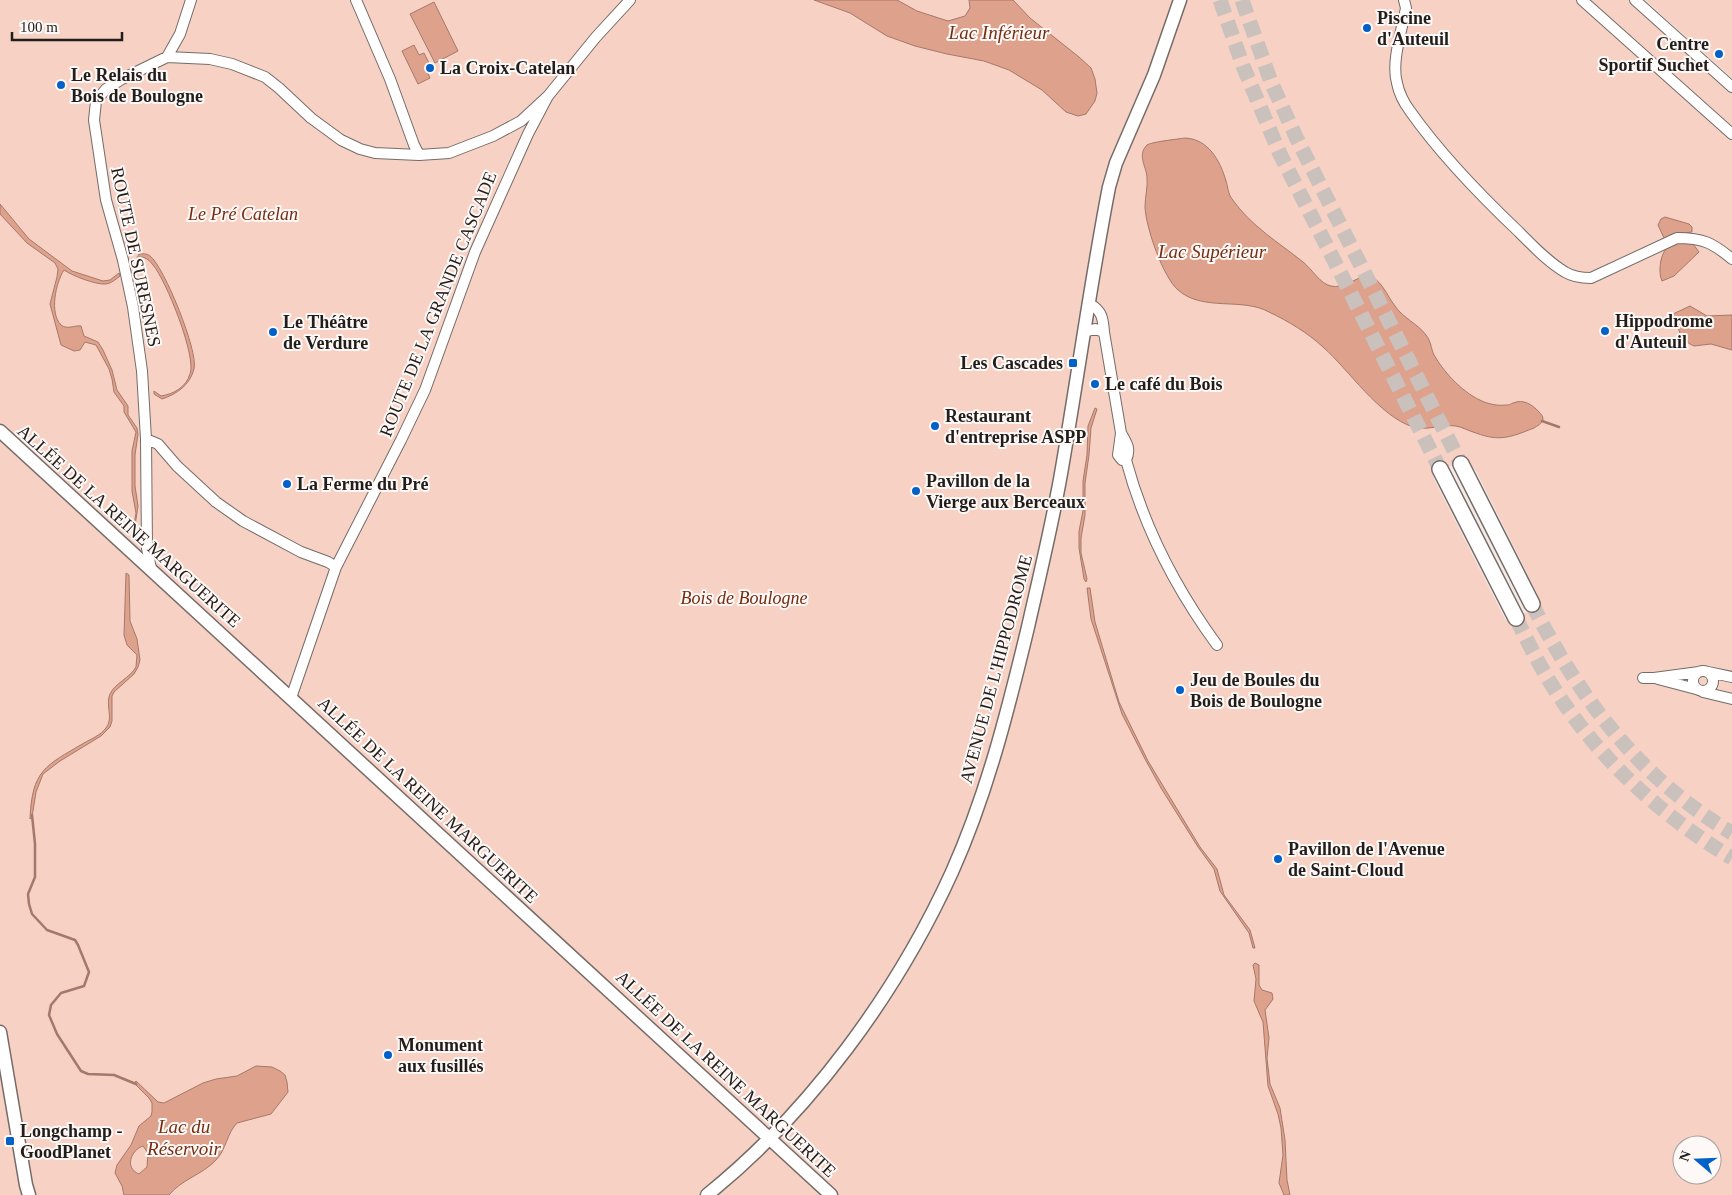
<svg xmlns="http://www.w3.org/2000/svg" width="1732" height="1195" viewBox="0 0 1732 1195" font-family="Georgia,serif">
  <style>
    .green { fill: #f7d1c4; fill-rule: evenodd }
    .water { fill: #dea18c; stroke: #a5796a; fill-rule: evenodd }
    .lines { fill: none; stroke-linecap: round; stroke-linejoin: round }
    .stream { stroke: #a5796a; stroke-width: 2.5 }
    .highway-tunnel { stroke: #cac1bd; stroke-width: 15; stroke-dasharray: 15 8; stroke-linecap: butt }
    .minor-casing { stroke: #756c69; stroke-width: 12 }
    .major-casing { stroke: #756c69; stroke-width: 15 }
    .highway-casing { stroke: #756c69; stroke-width: 18 }
    .minor { stroke: #fff; stroke-width: 10 }
    .major { stroke: #fff; stroke-width: 12 }
    .highway { stroke: #fff; stroke-width: 15 }
    .poi-dot { fill: #0061c9; stroke: #fef8f6; stroke-width: 2 }
    .labels { text-anchor: middle; dominant-baseline: central; stroke-width: 4; stroke-linejoin: round; paint-order: stroke }
    .poi-label { font-size: 18px; font-weight: bold; fill: #201d1b; stroke: #fef8f6; text-anchor: start }
    .park-label { font-size: 18px; font-style: italic; fill: #752c11; stroke: #fef8f6 }
    .street-label { font-size: 18px; fill: #201d1b; stroke: #fef8f6 }
    .water-label { font-size: 19px; font-style: italic; fill: #762e12; stroke: #fef8f6 }
  </style>
  <rect width="100%" height="100%" fill="#f4eae6"/>
  <!-- green -->
  <path class="green" d="M0,0H1630L1732,92V1195H0ZM1463,463L1471,465L1476,471L1537,593C1536,606 1522,616 1512,622L1507,621L1504,617L1434,479L1433,474L1438,469ZM1682,1145H1712V1175H1682Z
    M1645,0H1732V78Z"/>
  <!-- water -->
  <path class="water" d="M814,0H897L917,11L948,21L965,16L970,8L969,0H1013L1030,18L1079,57L1091,68L1095,79L1097,93L1095,101L1086,114L1078,116L1066,112L1042,90L1009,70L984,61L947,54L915,46L887,36L850,13Z
    M434,2L458,51L435,63L410,14Z
    M414,45L419,55L424,53L430,65L425,67L430,78L418,84L402,51Z
    M1185,138C1208,139 1220,160 1226,181C1228,187 1228,194 1232,199C1251,226 1278,242 1303,262C1312,269 1320,284 1331,286C1343,289 1356,278 1367,275C1381,278 1387,296 1395,306C1403,318 1418,324 1426,335C1431,341 1431,349 1434,355C1445,374 1464,394 1484,402C1490,404 1498,406 1505,405C1510,405 1508,405 1513,403C1523,399 1532,404 1539,412C1541,414 1543,416 1543,419C1542,424 1537,426 1534,428C1511,437 1500,442 1476,433C1469,431 1462,427 1456,426C1441,424 1428,431 1413,427C1379,416 1349,370 1323,347C1308,333 1288,321 1269,312C1242,297 1203,312 1178,290C1163,277 1146,228 1145,207C1145,197 1148,187 1147,177C1146,166 1137,155 1147,145C1151,142 1178,139 1185,138Z
    M0,204L29,239L72,271L103,281L110,280L119,273L120,276C116,279 112,283 106,284C96,285 73,276 64,270C56,282 49,313 61,325C67,330 75,325 81,326L84,336L98,342L103,350L112,370L117,390L128,406V415L137,428L138,434L135,455V486L138,506L135,526L134,525L136,513L132,491V451L136,432L124,412V406L114,392L112,379L109,369L96,345L85,342L80,350L74,351L61,345L50,304L57,277L58,269L55,263L27,243L0,214Z
    M1665,217L1689,224L1692,227V232L1676,234L1665,240L1658,225L1661,219Z
    M1681,242L1693,244L1699,252L1674,276L1662,281C1658,273 1660,256 1666,249C1670,244 1676,243 1681,242Z
    M139,254C143,254 146,253 150,256C164,266 199,353 194,369C190,385 177,394 162,399L154,394V391L161,396C174,394 186,387 190,374C197,357 166,280 153,265C149,260 144,255 137,258Z
    M1690,306L1707,316L1732,315V350L1711,344L1694,346L1690,344L1686,341L1680,333L1673,314Z
    M1095,408L1097,409L1091,428L1089,455L1085,483V515L1081,538V553L1087,579L1086,582L1084,579L1079,548V531L1083,511V481L1087,455L1088,426Z
    M126,573L129,575L130,621L137,639L140,660L138,667L134,674L114,692L112,696V721L110,727L101,736L60,761L43,774L36,792L32,817L30,819C32,770 45,766 84,743C91,739 101,735 106,728C114,718 105,705 110,694C115,683 130,678 136,667L137,655L127,645L124,635Z
    M1087,588H1090L1095,622L1119,702L1148,761L1200,847L1217,869L1224,895L1250,930L1255,948H1253L1249,933L1220,891L1214,869L1198,847L1161,788L1145,759L1122,714L1091,619Z
    M1255,963L1259,965V985L1262,990L1272,993L1273,999L1265,1010L1269,1038L1267,1058L1270,1084L1280,1108L1285,1140L1287,1180L1290,1195H1284L1279,1183L1283,1155L1281,1128L1278,1114L1268,1086L1263,1022L1254,1001L1256,979L1253,965Z
    M256,1066L272,1067L280,1071L285,1075L287,1082L288,1092L271,1114L237,1123C227,1133 226,1150 216,1160C202,1175 182,1179 169,1195H124L122,1186L115,1173L117,1165L131,1145L139,1126L151,1116L152,1112V1103L149,1098L134,1083L136,1081L158,1102L164,1103L203,1083L216,1079L237,1076ZM143,1146L148,1153L147,1167L139,1174C124,1168 131,1150 143,1146Z"/>
  <g class="lines">
    <!-- stream -->
    <path class="stream" d="M1542,421L1559,427
      M32,815L35,844V877L28,894L29,904L32,914L47,930L75,940L78,945L89,972L84,986L61,993L51,1005L49,1015L57,1034L81,1071L88,1074L114,1075L136,1084"/>
    <!-- highway-tunnel -->
    <path class="highway-tunnel" d="M1220,0L1243,66L1280,154L1440,469
      M1242,0L1271,82L1296,137L1461,464
      M1532,604C1580,699 1639,778 1732,833
      M1516,618C1527,640 1537,661 1550,682C1595,755 1658,814 1732,858"/>
    <!-- minor casing -->
    <g class="minor-casing">
      <path id="minor" d="M356,0L390,79L414,145L419,155
        M1404,0L1406,8C1402,30 1391,62 1397,83C1399,93 1404,103 1410,111C1441,155 1480,195 1519,232C1533,246 1548,262 1565,272C1573,277 1582,278 1591,278L1677,238C1703,238 1713,243 1732,259
        M1582,0L1732,134
        M1635,0L1732,87
        M167,57L180,34L191,0
        M1090,304C1102,311 1103,318 1104,332L1121,433L1118,455L1122,460H1126C1131,449 1127,443 1121,433
        M1084,332L1095,329L1104,332
        M146,439L158,444L177,466L216,502L243,521L301,552L328,562L336,567
        M1126,460C1144,527 1176,589 1217,645
        M151,569L147,548L146,439L142,371L133,307L123,260L106,200L94,120L96,101L106,89L122,79L167,57L210,59L232,64L265,77L279,88L311,118L341,140L360,149L375,153L419,155L449,153L493,136L521,121L548,96
        M1693 681a10 10 0 1 1 20 0a10 10 0 1 1-20 0Z
        M1708,672L1732,677
        M1643,678H1654L1699,672
        M1658,679L1696,689
        M1703,692L1732,699
        M291,698L336,567L401,440L425,390L475,252L528,134L548,96L596,37L630,0"/>
    </g>
    <!-- major casing -->
    <g class="major-casing">
      <path id="major" d="M0,431L831,1195
        M0,1032L26,1185L29,1195
        M707,1195C810,1112 897,993 952,872C987,794 1008,710 1028,627C1040,574 1053,521 1062,468C1078,375 1091,280 1109,187L1116,163L1154,75L1180,0"/>
    </g>
    <!-- highway casing -->
    <g class="highway-casing">
      <path id="highway" d="M1461,464L1532,604
        M1440,469L1516,618"/>
    </g>
    <!-- minor -->
    <use href="#minor" class="minor"/>
    <!-- major -->
    <use href="#major" class="major"/>
    <!-- highway -->
    <use href="#highway" class="highway"/>
  </g>
  <!-- markers -->
  <g class="poi-dot">
    <circle cx="1367" cy="28" r="5"/>
    <circle cx="1719" cy="54" r="5"/>
    <circle cx="430" cy="68" r="5"/>
    <circle cx="61" cy="85" r="5"/>
    <circle cx="1605" cy="331" r="5"/>
    <circle cx="273" cy="332" r="5"/>
    <rect x="1068" y="358" width="10" height="10" rx="2.5"/>
    <circle cx="1095" cy="384" r="5"/>
    <circle cx="935" cy="426" r="5"/>
    <circle cx="287" cy="484" r="5"/>
    <circle cx="916" cy="491" r="5"/>
    <circle cx="1180" cy="690" r="5"/>
    <circle cx="1278" cy="859" r="5"/>
    <circle cx="388" cy="1055" r="5"/>
    <rect x="5" y="1136" width="10" height="10" rx="2.5"/>
  </g>
  <g class="labels">
    <!-- poi labels -->
    <g class="poi-label">
      <text x="1377" y="18">Piscine<tspan x="1377" dy="21">d'Auteuil</tspan></text>
      <text x="1709" y="44" text-anchor="end">Centre<tspan x="1709" dy="21">Sportif Suchet</tspan></text>
      <text x="440" y="68">La Croix-Catelan</text>
      <text x="71" y="75">Le Relais du<tspan x="71" dy="21">Bois de Boulogne</tspan></text>
      <text x="1615" y="321">Hippodrome<tspan x="1615" dy="21">d'Auteuil</tspan></text>
      <text x="283" y="322">Le Théâtre<tspan x="283" dy="21">de Verdure</tspan></text>
      <text x="1063" y="363" text-anchor="end">Les Cascades</text>
      <text x="1105" y="384">Le café du Bois</text>
      <text x="945" y="416">Restaurant<tspan x="945" dy="21">d'entreprise ASPP</tspan></text>
      <text x="926" y="481">Pavillon de la<tspan x="926" dy="21">Vierge aux Berceaux</tspan></text>
      <text x="297" y="484">La Ferme du Pré</text>
      <text x="1190" y="680">Jeu de Boules du<tspan x="1190" dy="21">Bois de Boulogne</tspan></text>
      <text x="1288" y="849">Pavillon de l'Avenue<tspan x="1288" dy="21">de Saint-Cloud</tspan></text>
      <text x="398" y="1045">Monument<tspan x="398" dy="21">aux fusillés</tspan></text>
      <text x="20" y="1131">Longchamp -<tspan x="20" dy="21">GoodPlanet</tspan></text>
    </g>
    <!-- park labels -->
    <g class="park-label">
      <text x="243" y="214">Le Pré Catelan</text>
      <text x="744" y="598">Bois de Boulogne</text>
    </g>
    <!-- street labels -->
    <g class="street-label">
      <text transform="translate(136 257) rotate(78)">ROUTE DE SURESNES</text>
      <text transform="translate(438 304) rotate(-68)">ROUTE DE LA GRANDE CASCADE</text>
      <text transform="translate(129 526) rotate(42)">ALLÉE DE LA REINE MARGUERITE</text>
      <text transform="translate(996 669) rotate(-75)">AVENUE DE L'HIPPODROME</text>
      <text transform="translate(428 800) rotate(43)">ALLÉE DE LA REINE MARGUERITE</text>
      <text transform="translate(726 1074) rotate(43)">ALLÉE DE LA REINE MARGUERITE</text>
    </g>
    <!-- water labels -->
    <g class="water-label">
      <text x="999" y="32">Lac Inférieur</text>
      <text x="1212" y="251">Lac Supérieur</text>
      <text x="184" y="1126">Lac du<tspan x="184" dy="22">Réservoir</tspan></text>
    </g>
  </g>
  <!-- north arrow -->
  <g transform="translate(1697 1160) rotate(289)"><circle r="24" fill="#fef8f6" stroke="#a5a09e"/>
  <path d="M0-4L9 19L0 12L-9 19Z" fill="#0061c9"/>
  <text y="-8" font-size="14" font-weight="bold" text-anchor="middle" fill="#201d1b">N</text>
  </g>
  <!-- scale -->
  <path d="M12 32v8h110v-8" fill="none" stroke="#201d1b" stroke-width="2.5"/>
  <text x="20" y="32" font-size="15" fill="#201d1b" stroke="#fef8f6" stroke-width="4" paint-order="stroke">100 m</text>
</svg>
